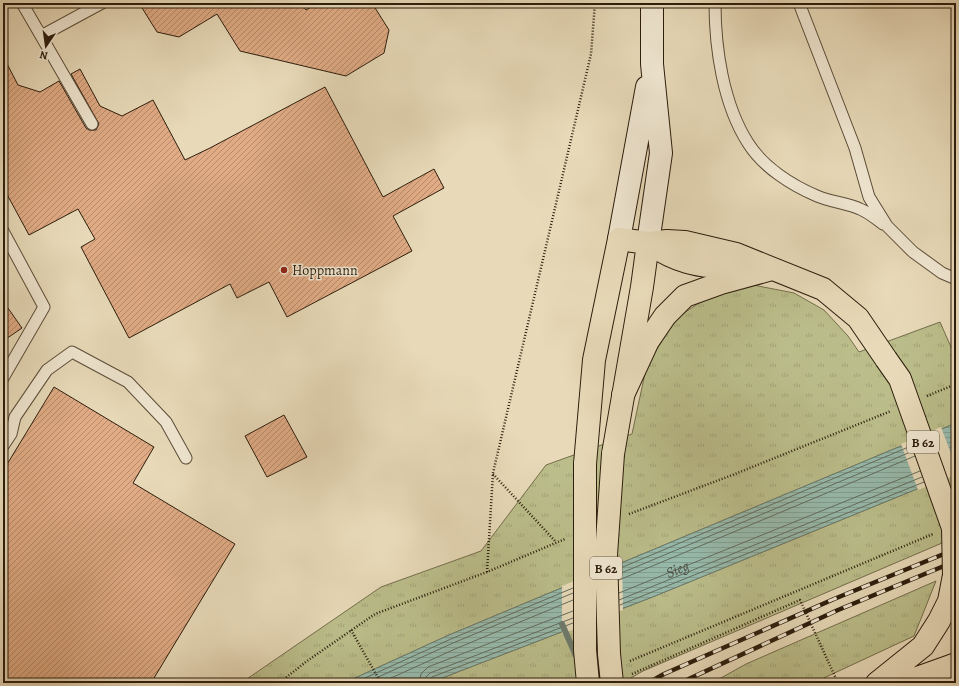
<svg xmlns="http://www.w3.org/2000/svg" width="959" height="686" viewBox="0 0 959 686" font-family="Alegreya,serif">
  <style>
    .grass { fill: url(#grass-tufts); stroke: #746e4c }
    .water { fill: url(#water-rules); stroke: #6c7c6d }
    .pier { fill: #e8dab9 }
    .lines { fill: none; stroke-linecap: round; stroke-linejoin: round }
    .shore { stroke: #626c5d; stroke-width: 1 }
    .stream { stroke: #6c7c6d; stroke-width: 6 }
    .building { fill: url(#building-hatch); stroke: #2c1d0d }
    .service-casing { stroke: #5b4c38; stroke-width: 13 }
    .secondary-casing { stroke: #2c1d0d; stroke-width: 24 }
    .primary-casing { stroke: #2c1d0d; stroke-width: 24 }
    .trunk-casing { stroke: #2c1d0d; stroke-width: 24 }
    .path { stroke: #2c1d0d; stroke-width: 2.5; stroke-dasharray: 1 2; stroke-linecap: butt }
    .service { stroke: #f0e7d2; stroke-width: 11 }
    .secondary { stroke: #f0e7d2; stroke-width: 22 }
    .primary { stroke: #e8dab9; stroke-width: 22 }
    .trunk { stroke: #e8dab9; stroke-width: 22 }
    .rail-casing { stroke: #2c1d0d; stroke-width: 4.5 }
    .rail { stroke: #f0e7d2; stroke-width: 3; stroke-dasharray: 9; stroke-linecap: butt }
    .primary-bridge-casing { stroke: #2c1d0d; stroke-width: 24; stroke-linecap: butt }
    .trunk-bridge-casing { stroke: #2c1d0d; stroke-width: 24; stroke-linecap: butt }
    .path-bridge { stroke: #2c1d0d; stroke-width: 2.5; stroke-dasharray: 1 2; stroke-linecap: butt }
    .primary-bridge { stroke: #e8dab9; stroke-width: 22 }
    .trunk-bridge { stroke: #e8dab9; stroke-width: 22 }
    .poi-dot { fill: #8f2418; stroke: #f0e7d2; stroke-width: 1.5 }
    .labels { text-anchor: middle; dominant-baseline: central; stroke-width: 3; stroke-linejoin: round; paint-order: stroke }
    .shield { fill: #f0e7d2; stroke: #675a48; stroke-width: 1 }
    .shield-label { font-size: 13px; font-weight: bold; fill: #2c1d0d }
    .poi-label { font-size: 14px; fill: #2c1d0d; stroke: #f0e7d2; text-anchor: start }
    .water-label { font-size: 15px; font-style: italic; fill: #4c4c3d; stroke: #f0e7d2 }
  </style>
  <defs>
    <pattern id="grass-tufts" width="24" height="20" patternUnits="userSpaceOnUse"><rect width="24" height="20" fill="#bbbe8b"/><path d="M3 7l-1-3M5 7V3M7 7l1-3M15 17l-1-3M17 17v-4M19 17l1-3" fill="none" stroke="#a1a377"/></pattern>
    <pattern id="water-rules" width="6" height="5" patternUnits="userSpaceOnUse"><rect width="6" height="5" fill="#97bbad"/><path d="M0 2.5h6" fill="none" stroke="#82a094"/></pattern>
    <pattern id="building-hatch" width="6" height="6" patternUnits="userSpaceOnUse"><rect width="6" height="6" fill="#e0ab85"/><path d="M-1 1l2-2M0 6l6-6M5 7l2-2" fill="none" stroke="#b68b6b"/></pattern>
  </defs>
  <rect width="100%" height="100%" fill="#e8dab9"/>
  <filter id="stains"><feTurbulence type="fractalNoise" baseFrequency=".005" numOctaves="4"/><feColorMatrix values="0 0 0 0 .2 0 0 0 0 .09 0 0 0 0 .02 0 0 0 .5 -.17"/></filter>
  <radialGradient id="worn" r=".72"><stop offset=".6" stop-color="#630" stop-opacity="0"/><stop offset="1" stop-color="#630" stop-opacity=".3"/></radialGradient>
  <!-- grass -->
  <path class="grass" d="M753,285L794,293L824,310L848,336L859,352L940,322L954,354H956V423L449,635L355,678L348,683H241L381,587L481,551L546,465L632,434L647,364L678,317L714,293Z
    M956,473V537L643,671L622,683H429L655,596Z
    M936,581L914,636L813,683H712L746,664Z"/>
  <!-- water -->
  <path class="water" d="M956,423V473L655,596L429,683H348L355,678L449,635Z"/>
  <!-- pier -->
  <path class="pier" d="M941,427L956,467V475L918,490L901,444Z
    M622,561L623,610L562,634V586Z"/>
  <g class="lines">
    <!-- shore -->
    <g class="shore">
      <path d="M618,569L911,446"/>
      <path d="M619,574L913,451"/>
      <path d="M619,580L915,456"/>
      <path id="s1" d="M619,593L920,471"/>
      <path d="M619,600L922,477"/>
      <path d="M620,605L924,482"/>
      <path d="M354,683L451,639L573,588"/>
      <path d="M365,683L453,643L573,593"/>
      <path d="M380,683L455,649L573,600"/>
      <path d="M419,683L421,674L428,667L573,611"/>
      <path d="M425,683L426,677L430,673L573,618"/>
      <path d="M430,683V680L432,677L573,623"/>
    </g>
    <!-- stream -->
    <path class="stream" d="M562,624L577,658"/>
  </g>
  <!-- building -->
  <path class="building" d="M139,3H301L306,10L317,3H372L389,30L384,53L346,76L240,51L217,14L179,37L157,32Z
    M3,56L18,85L40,92L59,81L86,128L89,130H96L99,124L71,74L80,69L100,106L122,116L153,100L185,160L210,148L325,87L383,197L434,169L444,188L393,216L412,251L287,317L269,282L237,298L230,284L129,338L81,247L95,239L78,209L29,235L3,187Z
    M3,301L22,328L3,341Z
    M54,387L154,447L133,483L235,544L151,683H3V471Z
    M284,415L307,457L267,477L245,436Z"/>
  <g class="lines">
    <!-- service casing -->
    <g class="service-casing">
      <path id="service" d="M22,3L92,124
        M715,3C715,48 723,104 748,143C763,167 791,185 817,196C831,202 847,203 860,209C868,212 876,219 883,224
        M799,3L855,148L869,197L887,226L913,252L942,273L956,279
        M41,36L102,3
        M3,231L44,307L3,378
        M3,446L11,434L15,417L47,370L72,352L128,382L166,422L186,458"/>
    </g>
    <!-- secondary casing -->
    <g class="secondary-casing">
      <path id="secondary" d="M619,239L647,87
        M648,243L661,153L652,64V3"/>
    </g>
    <!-- primary casing -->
    <g class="primary-casing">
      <path id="primary" d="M585,464L594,360L619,239L648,243L642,287L613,454"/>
    </g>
    <!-- trunk casing -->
    <g class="trunk-casing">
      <path id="trunk" d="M648,243L667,241L685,242L736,254L823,289L858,318L886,359
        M648,243C660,251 673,258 687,262C707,268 729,267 750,268
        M623,395L648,341L665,316L685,296L721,283L772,269
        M877,683L923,646L939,621L949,601L954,575
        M903,683L956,664"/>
    </g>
    <!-- path -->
    <path class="path" d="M927,396L956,384
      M493,474L556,542
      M629,514L735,474L891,411
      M487,572L493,473L591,54L595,3
      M351,630L381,683
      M630,661L933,534
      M279,683L307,661L375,614L487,572L565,539"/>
    <!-- service -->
    <use href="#service" class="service"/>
    <!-- secondary -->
    <use href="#secondary" class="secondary"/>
    <!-- primary -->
    <use href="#primary" class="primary"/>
    <!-- trunk -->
    <use href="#trunk" class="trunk"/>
    <!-- rail casing -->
    <g class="rail-casing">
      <path id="rail" d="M648,683L664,674L834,599L956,549
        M680,683L838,610L956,561"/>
    </g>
    <!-- rail -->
    <use href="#rail" class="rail"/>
    <!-- primary-bridge casing -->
    <g class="primary-bridge-casing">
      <path id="primary-bridge" d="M585,464V650L588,683
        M612,683L609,654L606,555L613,454"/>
    </g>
    <!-- trunk-bridge casing -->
    <g class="trunk-bridge-casing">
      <path id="trunk-bridge" d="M886,359L900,379L953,528L954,575"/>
    </g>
    <!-- path-bridge -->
    <path class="path-bridge" d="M632,674L800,600L838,683"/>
    <!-- primary-bridge -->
    <use href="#primary-bridge" class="primary-bridge"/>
    <!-- trunk-bridge -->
    <use href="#trunk-bridge" class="trunk-bridge"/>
  </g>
  <!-- markers -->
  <circle class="poi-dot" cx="284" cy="270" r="4"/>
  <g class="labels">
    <!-- shield labels -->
    <g class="shield">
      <rect x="907" y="431" width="32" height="22" rx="3"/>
      <rect x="590" y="557" width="32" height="22" rx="3"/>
    </g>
    <g class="shield-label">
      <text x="923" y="442">B 62</text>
      <text x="606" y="568">B 62</text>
    </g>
    <!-- poi labels -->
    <g class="poi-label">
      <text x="292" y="270">Hoppmann</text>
    </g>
    <!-- water labels -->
    <g class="water-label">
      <text stroke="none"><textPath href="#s1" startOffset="63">Sieg</textPath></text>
    </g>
  </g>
  <!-- margin -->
  <rect width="959" height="686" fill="none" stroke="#e8dab9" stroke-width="16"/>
  <rect x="4" y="4" width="951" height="678" fill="none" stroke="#2c1d0d" stroke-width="2"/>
  <rect x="8" y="8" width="943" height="670" fill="none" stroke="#2c1d0d"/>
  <!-- north arrow -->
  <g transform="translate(46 46) rotate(193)" stroke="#f0e7d2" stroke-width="3" paint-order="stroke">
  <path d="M0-3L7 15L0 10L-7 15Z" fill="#2c1d0d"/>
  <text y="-6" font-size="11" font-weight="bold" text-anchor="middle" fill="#2c1d0d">N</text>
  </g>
  <rect width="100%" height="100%" filter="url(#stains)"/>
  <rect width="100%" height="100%" fill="url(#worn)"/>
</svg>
